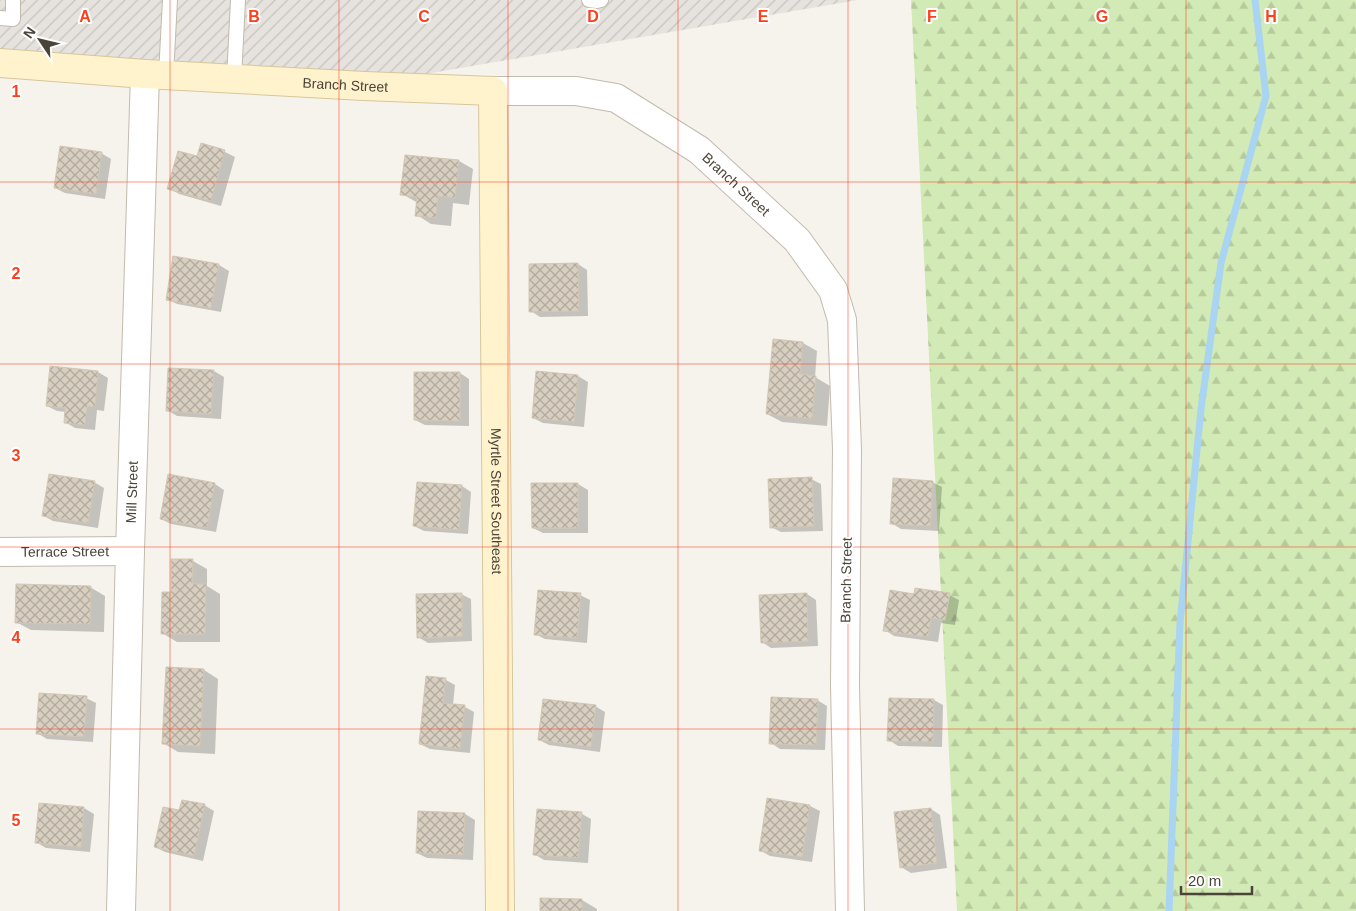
<svg xmlns="http://www.w3.org/2000/svg" width="1356" height="911" viewBox="0 0 1356 911" font-family="Arial,sans-serif">
  <style>
    .industrial { fill: url(#industrial-furrows) }
    .forest { fill: url(#forest-firs) }
    .shadow { fill: #0003 }
    .lines { fill: none; stroke-linecap: round; stroke-linejoin: round }
    .stream { stroke: #a9d4f2; stroke-width: 7 }
    .building { fill: url(#building-cross-hatch); stroke: #d3c7b4 }
    .lane-casing { stroke: #c2bbae; stroke-width: 16 }
    .street-casing { stroke: #c2bbae; stroke-width: 30 }
    .secondary-casing { stroke: #d6c79b; stroke-width: 30 }
    .lane { stroke: #fff; stroke-width: 14 }
    .street { stroke: #fff; stroke-width: 28 }
    .secondary { stroke: #fff3cd; stroke-width: 28 }
    .grid { fill: none; stroke: #fc3f1d; stroke-width: 1; stroke-opacity: 0.55 }
    .labels { text-anchor: middle; dominant-baseline: central; stroke-width: 4; stroke-linejoin: round; paint-order: stroke }
    .street-label { font-size: 14px; fill: #4b4439; stroke: #fff }
    .grid-label { font-size: 16px; text-anchor: middle; font-weight: bold; fill: #fc3f1d; stroke: #fff; stroke-width: 4; stroke-linejoin: round; paint-order: stroke }
  </style>
  <defs>
    <pattern id="industrial-furrows" width="10" height="10" patternUnits="userSpaceOnUse" patternTransform="scale(1.25)"><rect width="10" height="10" fill="#e6e2dd"/><path d="M-1 1l2-2M0 10L10 0M9 11l2-2" fill="none" stroke="#c7c3be"/></pattern>
    <pattern id="forest-firs" width="22" height="20" patternUnits="userSpaceOnUse" patternTransform="scale(1.25)"><rect width="22" height="20" fill="#d2eab5"/><path d="M5 1l3.5 6h-7zM16 11l3.5 6h-7z" fill="#b6ca9c"/></pattern>
    <pattern id="building-cross-hatch" width="8" height="8" patternUnits="userSpaceOnUse" patternTransform="scale(1.25)"><rect width="8" height="8" fill="#d8cfc1"/><path d="M0 0l8 8M0 8l8-8" fill="none" stroke="#b1aa9e"/></pattern>
  </defs>
  <rect width="100%" height="100%" fill="#f6f3ec"/>
  <!-- industrial -->
  <path class="industrial" d="M0,0H858L373,83L0,78Z"/>
  <!-- forest -->
  <path class="forest" d="M911,0H1356V911H957Z"/>
  <!-- shadow -->
  <path class="shadow" d="M201,145L225,152L235,157L221,206L179,194L169,188L198,158Z
    M101,153L111,159L105,199L65,193L55,188Z
    M459,161L473,169L469,205L453,203L451,226L431,224L417,215L418,203L402,194Z
    M174,258L219,265L229,271L221,312L177,304L167,299Z
    M578,264L587,270L588,316L540,317L531,311Z
    M803,343L817,351L815,377L830,386L827,426L782,422L767,414Z
    M51,368L98,372L108,378L104,411L97,410L95,430L75,428L65,422L66,412L57,411L47,406Z
    M214,371L224,377L221,419L177,416L167,410Z
    M537,372L578,376L588,382L584,427L543,423L533,418Z
    M460,373L469,379V426L425,425L415,420Z
    M811,479L821,484L823,531L781,532L771,527Z
    M94,482L104,488L98,528L53,521L44,516Z
    M932,482L942,487L939,531L901,529L891,523Z
    M215,484L224,490L216,532L171,524L161,519Z
    M578,484L588,490V533H543L533,528Z
    M462,486L471,492L468,534L424,531L414,526Z
    M193,561L207,569V586L220,594V642H177L162,633L172,593Z
    M90,587L105,596L104,632L31,630L16,622Z
    M461,594L471,599L472,641L428,643L418,637Z
    M807,594L816,600L818,646L771,648L762,642Z
    M580,595L590,600L587,643L545,639L535,634Z
    M915,595H949L959,600L955,625L941,623L938,642L894,636L885,630Z
    M204,670L218,679L215,754L178,752L163,743Z
    M446,680L455,685L453,705L465,707L474,712L470,753L430,749L420,744Z
    M86,698L96,703L93,742L47,739L37,733Z
    M817,700L827,706L825,750L780,749L771,743Z
    M934,700L943,705L942,747L898,746L889,740Z
    M595,706L605,712L600,752L549,745L539,740Z
    M768,799L810,806L820,811L812,862L770,856L761,851Z
    M204,805L214,811L203,861L165,852L155,847L180,812Z
    M84,808L94,814L90,852L46,848L36,842Z
    M931,809L940,815L947,868L911,873L901,867Z
    M419,813L465,814L475,820L473,860L427,858L417,853Z
    M582,814L591,819L588,863L544,860L534,854Z
    M541,899L582,900L597,909V911H541Z"/>
  <g class="lines">
    <!-- stream -->
    <path class="stream" d="M1169,911L1180,623L1201,409L1221,263L1266,96L1255,0"/>
  </g>
  <!-- building -->
  <path class="building" d="M201,143L225,150L211,201L167,189L178,151L197,156Z
    M60,146L102,152L96,194L54,188Z
    M405,155L459,160L455,198L438,196L436,218L415,216L417,197L400,195Z
    M173,256L219,264L211,308L166,300Z
    M578,263L579,311L529,312V264Z
    M773,339L803,342L800,374L816,376L812,419L766,414Z
    M50,366L98,371L95,407L87,406L85,425L64,423L65,408L46,406Z
    M168,368L214,370L211,414L166,411Z
    M536,371L578,375L574,422L532,418Z
    M414,372H460V421L414,420Z
    M49,474L95,481L88,523L42,516Z
    M168,474L215,483L207,528L160,519Z
    M812,477L814,526L770,528L768,479Z
    M893,478L933,481L930,526L890,524Z
    M417,482L462,485L459,530L413,526Z
    M531,483H578V528H532Z
    M171,559H193L192,584H206L205,634H161L162,592H171Z
    M16,584L91,586L90,624L15,623Z
    M915,588L950,593L945,620L931,618L928,637L883,631L890,590L914,594Z
    M538,590L581,593L577,638L534,635Z
    M462,593V636L417,638L416,594Z
    M807,593L808,641L761,643L759,595Z
    M166,667L204,669L200,746L162,744Z
    M426,676L446,678L443,703L465,705L460,749L419,744Z
    M39,693L87,696L84,737L36,734Z
    M771,697L818,699L816,745L769,744Z
    M889,698L934,699L933,742L887,741Z
    M543,699L596,705L591,747L538,740Z
    M767,798L810,805L802,857L759,851Z
    M182,800L205,804L194,856L154,847L163,807L179,810Z
    M39,803L84,807L81,847L35,843Z
    M931,808L937,863L900,868L894,812Z
    M537,809L582,812L578,858L533,855Z
    M418,811L465,813L463,855L416,853Z
    M540,898L582,899V911H540Z"/>
  <g class="lines">
    <!-- lane casing -->
    <g class="lane-casing">
      <path id="lane" d="M589,0L597,1L601,0
        M0,18L13,19V0
        M166,75L170,0
        M234,79L238,0"/>
    </g>
    <!-- street casing -->
    <g class="street-casing">
      <g id="street">
        <path id="s1" d="M493,91H576L616,98L699,150L797,240L833,290L842,320L847,449L845,685L850,911"/>
        <path id="s2" d="M0,552L130,551"/>
        <path id="s3" d="M121,911L130,551L145,74"/>
      </g>
    </g>
    <!-- secondary casing -->
    <g class="secondary-casing">
      <g id="secondary">
        <path id="s4" d="M0,63L145,74L364,86L493,91L500,911"/>
      </g>
    </g>
    <!-- lane -->
    <use href="#lane" class="lane"/>
    <!-- street -->
    <use href="#street" class="street"/>
    <!-- secondary -->
    <use href="#secondary" class="secondary"/>
  </g>
  <!-- grid -->
  <path class="grid" d="M170,0V911M339,0V911M508,0V911M678,0V911M848,0V911M1017,0V911M1186,0V911M0,182H1356M0,364H1356M0,547H1356M0,729H1356"/>
  <g class="labels">
    <!-- street labels -->
    <g class="street-label">
      <text stroke="none"><textPath href="#s4" startOffset="346">Branch Street</textPath></text>
      <text stroke="none"><textPath href="#s1" startOffset="272">Branch Street</textPath></text>
      <text stroke="none"><textPath href="#s3" startOffset="419">Mill Street</textPath></text>
      <text stroke="none"><textPath href="#s4" startOffset="904">Myrtle Street Southeast</textPath></text>
      <text stroke="none"><textPath href="#s2" startOffset="65">Terrace Street</textPath></text>
      <text transform="translate(846 580) rotate(-89)">Branch Street</text>
    </g>
  </g>
  <g class="grid-label">
    <text x="85" y="22">A</text>
    <text x="254" y="22">B</text>
    <text x="424" y="22">C</text>
    <text x="593" y="22">D</text>
    <text x="763" y="22">E</text>
    <text x="932" y="22">F</text>
    <text x="1102" y="22">G</text>
    <text x="1271" y="22">H</text>
    <text x="16" y="97">1</text>
    <text x="16" y="279">2</text>
    <text x="16" y="461">3</text>
    <text x="16" y="643">4</text>
    <text x="16" y="826">5</text>
  </g>
  <!-- north arrow -->
  <g transform="translate(40 40) rotate(305)" stroke="#ffffff" stroke-width="4" paint-order="stroke">
  <path d="M0-4L9 19L0 12L-9 19Z" fill="#4b4439"/>
  <text y="-8" font-size="14" font-weight="bold" text-anchor="middle" fill="#4b4439">N</text>
  </g>
  <!-- scale -->
  <path d="M1181 886v8h71v-8" fill="none" stroke="#4b4439" stroke-width="2.5"/>
  <text x="1188" y="886" font-size="15" fill="#4b4439" stroke="#ffffff" stroke-width="4" paint-order="stroke">20 m</text>
</svg>
